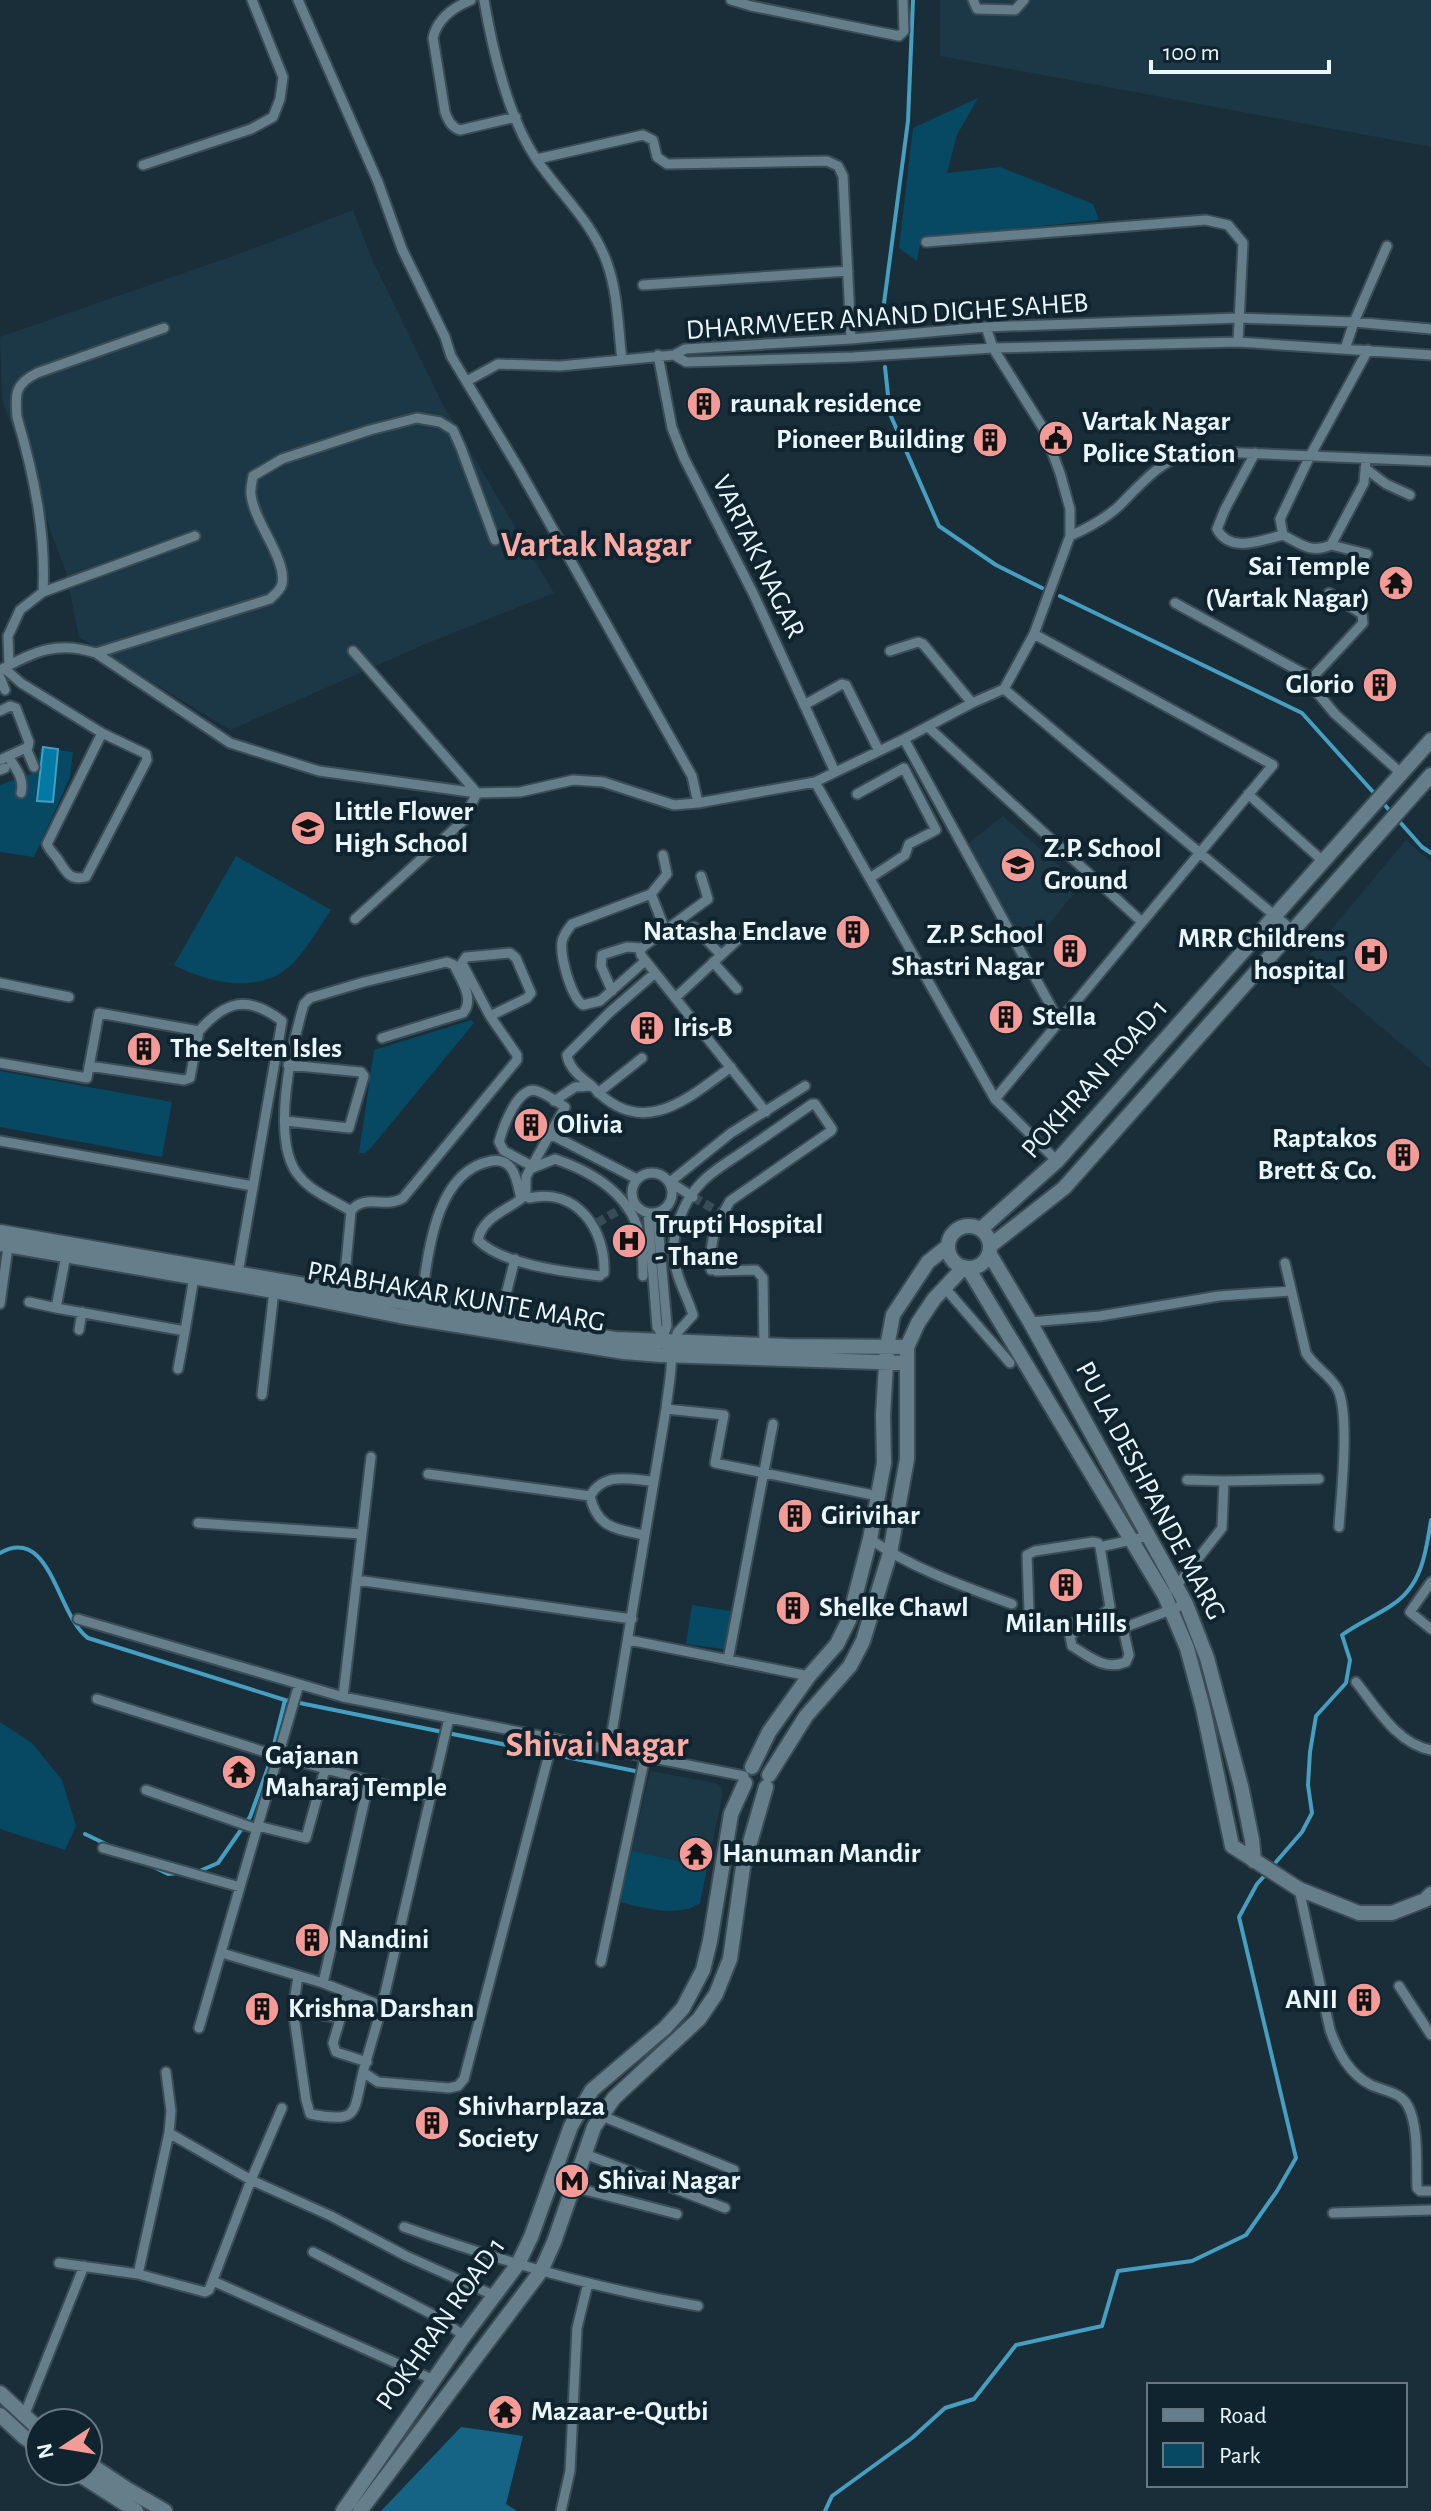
<svg xmlns="http://www.w3.org/2000/svg" width="1431" height="2511" viewBox="0 0 1431 2511" font-family="'Alegreya Sans',sans-serif">
  <style>
    .built { fill: #1c3847 }
    .green { fill: #074863 }
    .forest { fill: #156385 }
    .water { fill: #0079a5; stroke: #469fc0; stroke-width: 2 }
    .lines { fill: none; stroke-linecap: round; stroke-linejoin: round }
    .stream { stroke: #469fc0; stroke-width: 4 }
    .street-tunnel { stroke: #384c57; stroke-width: 9; stroke-dasharray: 9 4.5; stroke-linecap: butt }
    .street-casing { stroke: #3a4c55; stroke-width: 13 }
    .secondary-casing { stroke: #3a4c55; stroke-width: 18 }
    .street { stroke: #667d8a; stroke-width: 9 }
    .secondary { stroke: #667d8a; stroke-width: 14 }
    .labels { text-anchor: middle; dominant-baseline: central; stroke-width: 8; stroke-linejoin: round; paint-order: stroke }
    .street-label { font-size: 28px; fill: #eaf7fe; stroke: #0f242f }
    .poi-label { font-size: 28px; font-weight: bold; fill: #eaf7fe; stroke: #0f242f; text-anchor: start }
    .district-label { font-size: 36px; font-weight: bold; fill: #feaaa5; stroke: #0f242f }
  </style>
  <rect width="100%" height="100%" fill="#192e39"/>
  <!-- built -->
  <path class="built" d="M940,0H1431V147L940,56Z
    M353,210L371,257L442,403L554,593L430,642L230,730L79,637L66,572L2,400L0,337L253,249Z
    M1003,816L1081,885L1026,952L966,845Z
    M1406,840L1431,862V1069L1304,962Z
    M650,1771L716,1783L722,1789V1797L700,1903L689,1909H649L620,1902Z"/>
  <!-- green -->
  <path class="green" d="M978,98L957,135L947,173L1000,167L1093,204L1099,220L921,239L917,261L899,248L913,128Z
    M41,748L73,752L70,777L34,857L0,852V785L36,772Z
    M236,856L331,910C319,927 309,946 295,961C263,996 211,984 174,965Z
    M471,1020L474,1023L370,1149L365,1153H359L374,1050Z
    M0,1071L172,1102L162,1157L0,1127Z
    M692,1605L732,1611L725,1647L723,1649L686,1644Z
    M0,1722L32,1743L62,1780L76,1826L65,1850L0,1829Z
    M632,1851L707,1868L700,1903C677,1918 645,1908 620,1902Z"/>
  <!-- forest -->
  <path class="forest" d="M461,2427L523,2436L506,2504L517,2511H381Z"/>
  <!-- water -->
  <path class="water" d="M43,747L58,749L53,802L37,801Z"/>
  <g class="lines">
    <!-- stream -->
    <path class="stream" d="M884,321L883,311L908,121L913,0
      M885,367L890,414L939,526L996,565L1042,588
      M1060,596L1302,713L1374,793
      M1384,804L1389,810
      M1399,821L1422,847L1431,853
      M0,1553C51,1524 57,1616 88,1638L285,1700L635,1771
      M85,1834L112,1847
      M1276,1862L1302,1832L1312,1813L1308,1785L1310,1752L1316,1716L1346,1683L1350,1660L1342,1635C1358,1623 1376,1616 1392,1605C1422,1586 1426,1552 1431,1520
      M152,1866L168,1874L178,1873
      M195,1873L218,1863L250,1817L269,1765L285,1700
      M825,2511L832,2496L912,2438L945,2408L974,2399L1016,2345L1102,2326L1118,2271L1192,2261L1246,2235L1277,2191L1296,2158L1239,1917L1257,1884L1266,1874"/>
    <!-- street-tunnel -->
    <path class="street-tunnel" d="M693,1197L719,1212
      M597,1223L626,1206"/>
    <!-- street casing -->
    <g class="street-casing">
      <path id="street" d="M298,0L378,182L402,249L445,337L451,356L519,469L692,776L698,803
        M471,0C454,7 437,19 433,38L445,112C448,120 451,127 460,130L516,117
        M484,0C492,48 508,116 535,157C558,192 593,222 607,263C618,293 618,328 622,360
        M731,0L751,6L899,36L904,31L903,0
        M973,0L977,9L1015,10L1024,0
        M537,159L643,135L653,140L657,157L667,164L827,161L838,166L843,176L851,339
        M143,165L251,129L273,117L280,99L283,77L252,0
        M926,242L1206,220L1228,225L1243,243L1238,342
        M643,285L848,271
        M986,327L993,348L1043,428L1060,473L1070,509V536L1034,634
        M1345,349L1354,322L1387,246
        M658,355L672,428L684,458L753,593L835,772
        M674,355L686,362L853,357L993,348L1238,342L1431,355
        M467,381L498,364L560,366L674,355L685,349L851,339L986,327L1238,318L1354,322L1431,329
        M1255,453L1225,509L1217,529C1230,554 1262,540 1283,535
        M1366,459L1364,483L1331,545C1311,554 1301,544 1283,535L1280,519L1310,456L1368,350
        M1366,469L1386,484L1410,495
        M1070,536C1088,528 1105,519 1119,506C1143,482 1161,459 1195,451L1431,461
        M1331,545L1367,554
        M43,592C46,532 34,475 17,417C15,393 15,384 37,373L164,328
        M1175,603L1312,678L1315,690L1335,714L1402,774
        M353,651L477,793
        M890,651L918,642L923,644L972,703
        M96,653L270,599C274,595 280,591 282,584C287,559 254,522 251,495C250,489 252,482 253,476L282,459L370,430L417,418L440,422L453,430L461,448L495,540
        M9,665L8,636L20,610L43,592L195,536
        M4,668L21,683L102,733L146,754L147,760L86,877C70,881 66,872 59,861C55,854 50,852 47,844L102,733
        M0,670C34,652 57,640 96,653L230,743L319,771L477,793L520,792L573,780L603,782L674,805L698,803L815,782L904,739L972,703L1004,689L1034,634L1273,765L995,1099
        M0,677L5,690
        M1312,678L1363,623L1362,614L1329,593
        M1004,689L1292,930
        M804,705L842,684L846,685L879,751
        M0,711L10,706L16,708L29,742L28,747L0,760
        M928,727L1142,922
        M904,739L1059,1021
        M26,748L34,767
        M8,756C15,768 25,778 21,793
        M0,770L5,768
        M815,782L995,1099L1057,1161
        M857,794L904,768L936,830L909,844L905,855L870,878
        M1248,794L1324,862
        M701,876L708,899L644,946L640,951L641,955L766,1112
        M651,894L666,932
        M355,919L463,821L477,793
        M694,927L721,955
        M645,961L600,1001L583,1005C571,997 560,957 562,942C563,935 568,929 572,924L651,894L667,874L663,855
        M713,962L737,989
        M0,983L69,997
        M612,991L601,966L602,955L627,947L642,948
        M675,998L745,933
        M0,1063L87,1078L99,1013L199,1031C226,1000 248,995 282,1021L238,1273
        M89,1066L184,1080L190,1078L199,1031
        M592,1086C582,1078 569,1069 567,1055L610,1012L655,973
        M598,1093L642,1058
        M554,1101L575,1087L592,1086C641,1140 685,1101 731,1067
        M286,1121L349,1128L364,1076L361,1072L288,1065
        M550,1134L532,1166L504,1151L499,1142C503,1127 518,1085 537,1091C547,1094 557,1102 565,1107L550,1134L637,1179
        M0,1141L253,1186
        M632 1193a20 20 0 1 1 40 0a20 20 0 1 1-40 0Z
        M693,1197L670,1182L731,1133L805,1086
        M351,1211C335,1201 312,1192 300,1177C269,1144 292,1044 304,1004L310,998L364,982L447,962L454,965C461,980 475,999 463,1013L382,1038
        M648,1213L657,1327L663,1335
        M66,1255L56,1308L185,1331L194,1277
        M1285,1263L1306,1353C1314,1367 1332,1376 1338,1390C1350,1416 1341,1496 1339,1527
        M716,1271L756,1270L763,1278L764,1351
        M604,1273C606,1230 577,1187 529,1198L526,1196V1177L530,1169L555,1159C590,1171 628,1192 639,1232C643,1246 643,1262 643,1276
        M945,1288L1010,1363
        M343,1296L351,1211C364,1193 386,1209 403,1198L517,1060V1055L490,1016L527,998L531,993L516,958L510,953L466,957L462,963L490,1016
        M29,1302L56,1308
        M0,1304L9,1240
        M420,1308C428,1262 432,1172 491,1161C515,1157 517,1182 521,1199C505,1211 482,1218 478,1240C502,1265 567,1272 600,1276
        M499,1322L515,1259
        M1030,1322L1100,1316L1219,1296L1291,1291
        M79,1330L82,1312
        M676,1345L677,1333L693,1315C687,1295 676,1279 674,1257C671,1233 684,1200 701,1183C712,1171 728,1162 741,1153C765,1137 789,1120 812,1104H815L832,1129L831,1131L730,1201L715,1228L710,1256L711,1270
        M178,1369L185,1331
        M262,1395L274,1291
        M666,1409L724,1415L715,1463L878,1496
        M428,1474L590,1496C604,1472 628,1479 652,1481
        M1187,1480L1224,1481
        M590,1496C597,1528 616,1529 644,1535
        M198,1523L362,1534
        M870,1539C913,1569 963,1586 1012,1604
        M1093,1542L1098,1543L1100,1547L1110,1607C1095,1627 1053,1627 1032,1617L1029,1612L1027,1555L1035,1551Z
        M1100,1547L1149,1536
        M357,1580L632,1619
        M1431,1582L1410,1612L1431,1629
        M1174,1589L1222,1528L1224,1481L1319,1479
        M78,1619L343,1697L744,1776
        M1123,1628L1129,1655L1126,1662C1105,1671 1090,1657 1072,1646L1070,1636L1077,1630L1117,1623L1123,1628L1186,1604
        M629,1640L809,1676
        M728,1660L773,1424
        M1356,1682C1377,1708 1397,1744 1431,1750
        M343,1697L371,1457
        M97,1699L278,1756L430,1797
        M449,1718L382,2006L363,2072L378,2082L449,2088L458,2086L464,2079L553,1739
        M609,1750L666,1409C667,1397 673,1366 671,1356C668,1342 659,1345 667,1326L657,1213
        M146,1790L257,1829
        M258,1826L306,1838L325,1769
        M103,1848L240,1887
        M1299,1889L1330,2030C1338,2052 1349,2074 1371,2085C1384,2091 1401,2092 1408,2106C1419,2127 1416,2165 1417,2188L1420,2191H1431
        M222,1953L323,1983L382,2006
        M601,1962L645,1757
        M298,1976L293,2010L306,2100L310,2114C359,2123 353,2115 363,2072
        M323,1983L369,1781
        M1399,1986L1431,2035
        M348,1993L333,2043L336,2052L367,2062
        M293,2010L340,2018
        M199,2028L299,1684
        M166,2072L171,2111L169,2133L251,2180L331,2216L406,2256L493,2295
        M602,2116L734,2170
        M585,2154L725,2208
        M573,2187L677,2214
        M1333,2213L1431,2210
        M404,2227C500,2261 598,2289 698,2306
        M313,2252L441,2319L464,2336
        M59,2263L138,2274L169,2133
        M138,2274L205,2292L209,2290L251,2180L282,2108
        M213,2281L434,2380
        M24,2416L84,2266
        M561,2511L570,2471L577,2328L588,2283"/>
    </g>
    <!-- secondary casing -->
    <g class="secondary-casing">
      <path id="secondary" d="M948 1247a21 21 0 1 1 42 0a21 21 0 1 1-42 0Z
        M981,1229L1057,1161L1431,740
        M0,1232L615,1339L788,1346L907,1347
        M0,1244L274,1291L400,1316L624,1352L660,1355L907,1363
        M990,1246L1064,1188L1431,775
        M989,1253L1030,1322L1186,1604L1207,1658L1241,1786L1252,1840L1254,1861
        M968,1268L1165,1596L1187,1648L1203,1708L1232,1846L1299,1889L1359,1913H1392L1425,1900L1431,1894
        M752,1767L769,1732L809,1676L837,1644L849,1620L870,1539L884,1463L883,1415L887,1347L893,1315L928,1262L948,1246
        M769,1775L806,1716L850,1666L863,1641L890,1553L907,1459V1347L918,1323L934,1299L964,1267
        M0,2393L40,2430
        M0,2415L24,2437L40,2448
        M88,2463L127,2489L165,2511
        M74,2471L136,2511
        M343,2511L464,2336L518,2264L531,2237L571,2126L592,2090L665,2028L683,2008L703,1970L710,1941L731,1814L745,1783
        M360,2511L541,2271L554,2242L594,2127L614,2098L699,2019L716,1994L730,1959L743,1867L766,1787"/>
    </g>
    <!-- street -->
    <use href="#street" class="street"/>
    <!-- secondary -->
    <use href="#secondary" class="secondary"/>
  </g>
  <!-- icons -->
  <defs>
    <g id="building-disc" transform="scale(1.8)"><circle r="9.5" fill="#f59b97" stroke="#0f242f"/><path d="M-4-6H4V6H1V3H-1V6H-4ZM-2.5-4.3h1.7v1.8h-1.7ZM.8-4.3h1.7v1.8H.8ZM-2.5-1h1.7V.8h-1.7ZM.8-1h1.7V.8H.8Z" fill="#111"/></g>
    <g id="civic-disc" transform="scale(1.8)"><circle r="9.5" fill="#f59b97" stroke="#0f242f"/><path d="M-.6-6.5H3V-4.5H.6V-3L4-1V1h2V6H-6V1h2V-1L-.6-3ZM-1.2 2.5V6h2.4V2.5Z" fill="#111"/></g>
    <g id="temple-disc" transform="scale(1.8)"><circle r="9.5" fill="#f59b97" stroke="#0f242f"/><path d="M0-6L5-2H3V0L6.5 2.5H4V6H1.5V3h-3V6H-4V2.5H-6.5L-3 0V-2H-5Z" fill="#111"/></g>
    <g id="school-disc" transform="scale(1.8)"><circle r="9.5" fill="#f59b97" stroke="#0f242f"/><path d="M0-5L7-2L0 1L-7-2ZM-4 1L0 2.5L4 1V4Q0 6-4 4Z" fill="#111"/></g>
    <g id="hospital-disc" transform="scale(1.8)"><circle r="9.5" fill="#f59b97" stroke="#0f242f"/><path d="M-5-5h3v3.5h4V-5h3V5h-3V1.5h-4V5h-3Z" fill="#111"/></g>
    <g id="metro-disc" transform="scale(1.8)"><circle r="9.5" fill="#f59b97" stroke="#0f242f"/><path d="M-5.5 5V-5H-3L0 0L3-5H5.5V5H3V-.5L0 4L-3-.5V5Z" fill="#111"/></g>
  </defs>
  <g fill-rule="evenodd">
    <use href="#building-disc" x="704" y="404"/>
    <use href="#civic-disc" x="1056" y="438"/>
    <use href="#building-disc" x="990" y="440"/>
    <use href="#temple-disc" x="1396" y="583"/>
    <use href="#building-disc" x="1380" y="685"/>
    <use href="#school-disc" x="308" y="828"/>
    <use href="#school-disc" x="1018" y="865"/>
    <use href="#building-disc" x="853" y="932"/>
    <use href="#building-disc" x="1070" y="951"/>
    <use href="#hospital-disc" x="1371" y="955"/>
    <use href="#building-disc" x="1006" y="1017"/>
    <use href="#building-disc" x="647" y="1028"/>
    <use href="#building-disc" x="144" y="1049"/>
    <use href="#building-disc" x="531" y="1125"/>
    <use href="#building-disc" x="1403" y="1155"/>
    <use href="#hospital-disc" x="629" y="1241"/>
    <use href="#building-disc" x="795" y="1516"/>
    <use href="#building-disc" x="1066" y="1585"/>
    <use href="#building-disc" x="793" y="1608"/>
    <use href="#temple-disc" x="239" y="1772"/>
    <use href="#temple-disc" x="696" y="1854"/>
    <use href="#building-disc" x="312" y="1940"/>
    <use href="#building-disc" x="1364" y="2000"/>
    <use href="#building-disc" x="262" y="2009"/>
    <use href="#building-disc" x="432" y="2123"/>
    <use href="#metro-disc" x="572" y="2181"/>
    <use href="#temple-disc" x="505" y="2412"/>
  </g>
  <g class="labels">
    <!-- street labels -->
    <g class="street-label">
      <text transform="translate(887 317) rotate(-4)">DHARMVEER ANAND DIGHE SAHEB</text>
      <text transform="translate(758 557) rotate(64)">VARTAK NAGAR</text>
      <text transform="translate(1095 1079) rotate(-48)">POKHRAN ROAD 1</text>
      <text transform="translate(456 1297) rotate(10)">PRABHAKAR KUNTE MARG</text>
      <text transform="translate(1150 1491) rotate(62)">PU LA DESHPANDE MARG</text>
      <text transform="translate(441 2324) rotate(-55)">POKHRAN ROAD 1</text>
    </g>
    <!-- poi labels -->
    <g class="poi-label">
      <text x="730" y="404">raunak residence</text>
      <text x="1082" y="422">Vartak Nagar<tspan x="1082" dy="32">Police Station</tspan></text>
      <text x="964" y="440" text-anchor="end">Pioneer Building</text>
      <text x="1370" y="567" text-anchor="end">Sai Temple<tspan x="1370" dy="32">(Vartak Nagar)</tspan></text>
      <text x="1354" y="685" text-anchor="end">Glorio</text>
      <text x="334" y="812">Little Flower<tspan x="334" dy="32">High School</tspan></text>
      <text x="1044" y="849">Z.P. School<tspan x="1044" dy="32">Ground</tspan></text>
      <text x="827" y="932" text-anchor="end">Natasha Enclave</text>
      <text x="1044" y="935" text-anchor="end">Z.P. School<tspan x="1044" dy="32">Shastri Nagar</tspan></text>
      <text x="1345" y="939" text-anchor="end">MRR Childrens<tspan x="1345" dy="32">hospital</tspan></text>
      <text x="1032" y="1017">Stella</text>
      <text x="673" y="1028">Iris-B</text>
      <text x="170" y="1049">The Selten Isles</text>
      <text x="557" y="1125">Olivia</text>
      <text x="1377" y="1139" text-anchor="end">Raptakos<tspan x="1377" dy="32">Brett &amp; Co.</tspan></text>
      <text x="655" y="1225">Trupti Hospital<tspan x="655" dy="32">- Thane</tspan></text>
      <text x="821" y="1516">Girivihar</text>
      <text x="819" y="1608">Shelke Chawl</text>
      <text x="1066" y="1624" text-anchor="middle">Milan Hills</text>
      <text x="265" y="1756">Gajanan<tspan x="265" dy="32">Maharaj Temple</tspan></text>
      <text x="722" y="1854">Hanuman Mandir</text>
      <text x="338" y="1940">Nandini</text>
      <text x="1338" y="2000" text-anchor="end">ANII</text>
      <text x="288" y="2009">Krishna Darshan</text>
      <text x="458" y="2107">Shivharplaza<tspan x="458" dy="32">Society</tspan></text>
      <text x="598" y="2181">Shivai Nagar</text>
      <text x="531" y="2412">Mazaar-e-Qutbi</text>
    </g>
    <!-- district labels -->
    <g class="district-label">
      <text x="596" y="545">Vartak Nagar</text>
      <text x="597" y="1745">Shivai Nagar</text>
    </g>
  </g>
  <!-- legend -->
  <rect x="1147" y="2383" width="260" height="104" fill="#0f242f" stroke="#677882" stroke-width="2"/>
  <rect x="1163" y="2409" width="40" height="12" fill="#667d8a" stroke="#677882" stroke-width="2"/>
  <text x="1219" y="2423" font-size="24" fill="#eaf7fe">Road</text>
  <rect x="1163" y="2443" width="40" height="24" fill="#074863" stroke="#677882" stroke-width="2"/>
  <text x="1219" y="2463" font-size="24" fill="#eaf7fe">Park</text>
  <!-- north arrow -->
  <g transform="translate(64 2447) rotate(258)"><circle r="38" fill="#0f242f" stroke="#677882" stroke-width="2"/>
  <path d="M0-6L14 30L0 20L-14 30Z" fill="#f59b97"/>
  <text y="-12" font-size="22" font-weight="bold" text-anchor="middle" fill="#eaf7fe">N</text>
  </g>
  <!-- scale -->
  <path d="M1151 60v12h178v-12" fill="none" stroke="#eaf7fe" stroke-width="4"/>
  <text x="1163" y="60" font-size="24" fill="#eaf7fe" stroke="#0f242f" stroke-width="6" paint-order="stroke">100 m</text>
</svg>
